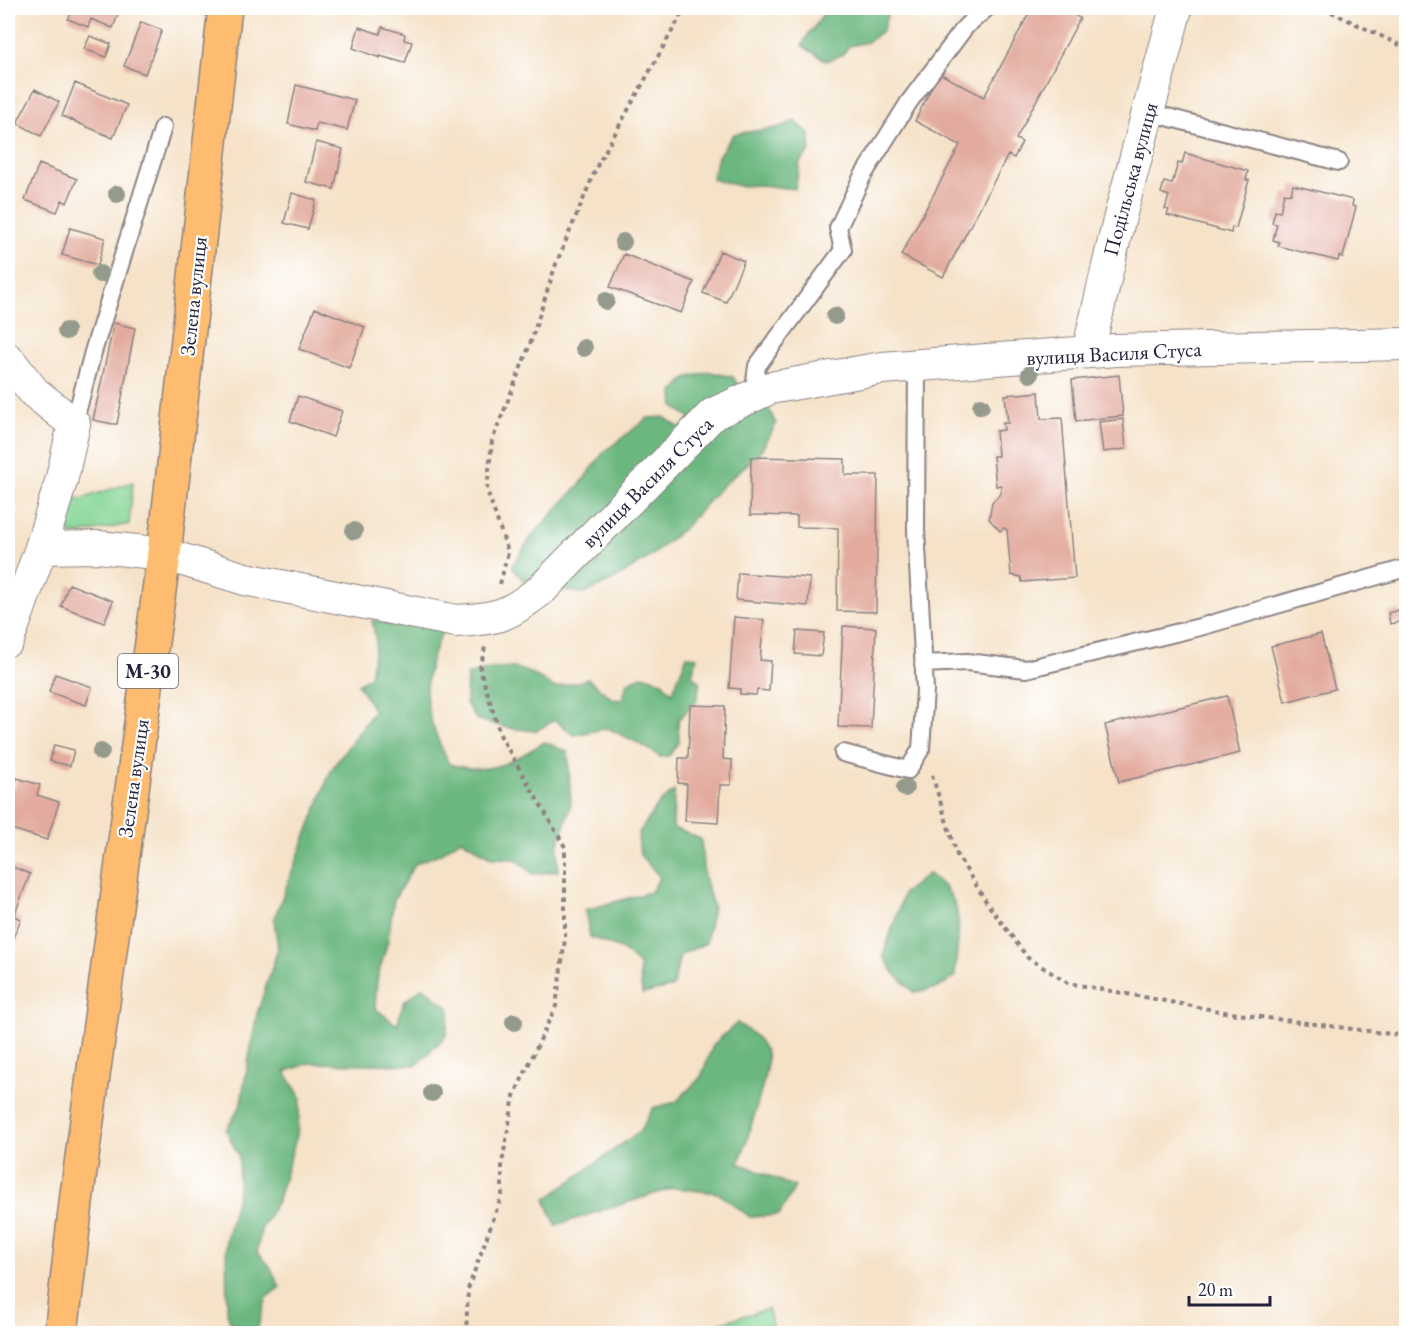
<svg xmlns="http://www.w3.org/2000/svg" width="1414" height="1341" viewBox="0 0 1414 1341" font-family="'EB Garamond',serif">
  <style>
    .green { fill: #86d697; stroke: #547c69; stroke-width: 1.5 }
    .forest { fill: #6cb780; stroke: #476c5e; stroke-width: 1.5 }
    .building { fill: #e3ab9f }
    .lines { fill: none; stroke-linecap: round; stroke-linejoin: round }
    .service-casing { stroke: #8c8282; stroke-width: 20 }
    .minor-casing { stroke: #8c8282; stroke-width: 34 }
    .trunk-casing { stroke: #8c8282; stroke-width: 36 }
    .path { stroke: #8c8282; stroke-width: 4; stroke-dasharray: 4.5 4.5; stroke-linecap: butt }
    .service { stroke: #fff; stroke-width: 16 }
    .minor { stroke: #fff; stroke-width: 32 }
    .trunk { stroke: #fdbc6f; stroke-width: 33 }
    .tree { fill: #949b8c }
    .labels { text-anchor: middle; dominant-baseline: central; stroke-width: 4.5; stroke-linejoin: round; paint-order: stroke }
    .shield { fill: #fff; stroke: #646476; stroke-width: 1.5 }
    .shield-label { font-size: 20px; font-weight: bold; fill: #22223b }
    .street-label { font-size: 21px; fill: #22223b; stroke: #fff }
  </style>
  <rect width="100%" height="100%" fill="#fff"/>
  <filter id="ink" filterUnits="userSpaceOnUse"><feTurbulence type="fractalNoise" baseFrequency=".0167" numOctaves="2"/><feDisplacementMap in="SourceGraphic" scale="12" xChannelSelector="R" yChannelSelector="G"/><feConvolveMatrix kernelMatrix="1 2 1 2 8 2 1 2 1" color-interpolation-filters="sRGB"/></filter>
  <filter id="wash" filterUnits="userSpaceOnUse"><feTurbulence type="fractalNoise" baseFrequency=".008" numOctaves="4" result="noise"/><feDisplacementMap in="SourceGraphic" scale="24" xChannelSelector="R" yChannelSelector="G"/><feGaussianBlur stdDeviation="1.35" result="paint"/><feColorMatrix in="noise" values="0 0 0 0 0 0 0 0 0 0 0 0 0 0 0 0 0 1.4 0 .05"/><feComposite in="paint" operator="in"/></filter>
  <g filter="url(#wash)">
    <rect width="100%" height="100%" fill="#f5e2c8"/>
    <!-- green -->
    <path class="green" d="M133,482L129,524L74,535L63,527L71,497L81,499Z
      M768,1309L775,1333H684Z"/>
    <!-- forest -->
    <path class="forest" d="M826,8H889L883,30L868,42L849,46L842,55L827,61L802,46C809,29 820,24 826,8Z
      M795,121L810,134V151L800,162L795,189L760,185L739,186L712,179L718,156L734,134L777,128Z
      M710,372L733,377L740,388L765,401L776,424L759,454L722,486L686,526L650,557L615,579L584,594L525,583L512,566L533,535L581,483L604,452L648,418L664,417L680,428L691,418L674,407L673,392L686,378Z
      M372,620L443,630C417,687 423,709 449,764C492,776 508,763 545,742L568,752L571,805L558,846V871L533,874L516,859L492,858L461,839L441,853L415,864L394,899L388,940L377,980L375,1008L397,1025L404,1002L423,987L450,1009L446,1036L417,1065L309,1063L285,1072L301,1098L297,1135L278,1199L261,1230L257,1252L269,1265L280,1287L267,1297L256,1333H234L227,1313L226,1240L238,1192L239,1157L226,1130L240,1107L257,1014L278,949L274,919L331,770L374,711L358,684L370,676L376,642Z
      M687,656L697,657L692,675L700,683L696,702L678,720L679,742L669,756L660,757C644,744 626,738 608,728L574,735L554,720L536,731L508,728L476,719L466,703L467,675C507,663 521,664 555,688L588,679L613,699L622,700L628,682L644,675L662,682L672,693Z
      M674,791L673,828L701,839L704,877L713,906L706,943L680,955L673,987L642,994L639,965L623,950L590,937L585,910L651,892L660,877L640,855L638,834L660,802Z
      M928,874C970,900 957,934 955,977L938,988L914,992L894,973L883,956L904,893Z
      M737,1023C751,1032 762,1039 767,1056C770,1068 745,1147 739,1163L795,1187L779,1215L750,1217L718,1193L673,1188L556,1225L545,1200L641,1130L653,1108L676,1102L701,1077L713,1045Z"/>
    <g id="blocks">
      <!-- building -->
      <path class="building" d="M62,8H115L120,9L113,28L91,19L88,27L68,19L72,12Z
        M1032,8H1060L1080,18L1016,139L1022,142L1014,158L1008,155L943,277L901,255L960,145L915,121L939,73L984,97Z
        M141,22L162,30L145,74L124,66Z
        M359,27L380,34L382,27L405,34L404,40L412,42L405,63L380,56V58L353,48Z
        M90,36L111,44L106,57L84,49Z
        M75,83L127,105L113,138L62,116Z
        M296,85L355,100L347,130L317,123L315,131L288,124Z
        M35,89L59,102L41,136L17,123Z
        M316,142L343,149L334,189L306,182Z
        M1185,153L1248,171L1246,180H1249L1236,228L1232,227L1231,233L1167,215L1169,210L1165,209L1169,196L1161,193L1164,182L1172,184L1178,163L1182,164Z
        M39,164L77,179L67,203L62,200L57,212L25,200Z
        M1293,185L1353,200L1352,206L1356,207L1343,257L1339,256L1338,261L1278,246L1279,242L1273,240L1277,224L1272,223L1275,211L1280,212L1284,193L1291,194Z
        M292,193L316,200L308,229L284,223Z
        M70,228L105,238L98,265L62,255Z
        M720,251L744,261L726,302L703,293Z
        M624,254L694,282L681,313L610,287Z
        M315,308L365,327L349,368L299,349Z
        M114,323L135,328L117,424H113L93,420Z
        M1119,375L1123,416L1076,421L1072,380Z
        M1039,392L1041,419L1062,418L1075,578L1022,582L1021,577L1011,575L1007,530L1004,528L1000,531L989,519L992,502L1001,493V485L996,486L993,456H998L996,431L1004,430L1003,423H1008L1005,395Z
        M298,396L342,411L333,437L290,421Z
        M1123,419L1126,449L1103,452L1099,422Z
        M751,457L845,459V475H878L876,612L837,611L838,528L797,527V516L750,515Z
        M738,573L810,578L808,606L736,600Z
        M69,584L113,601L104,623L61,606Z
        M1399,610L1402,621L1390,624L1388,613Z
        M734,617L764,620L760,660L771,661L769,691L757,690L756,695L740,694V689L729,688Z
        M843,626L876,628L871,728L838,727Z
        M797,631L824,633L821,656L795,654Z
        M1321,634L1335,689L1285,702L1271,646Z
        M55,674L92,687L86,705L49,692Z
        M1227,696L1240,753L1119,782L1105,725Z
        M690,705L725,706L723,759L732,760L731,785H720L718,823L685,821L687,784L678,783L679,758H688Z
        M54,745L74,750L70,766L50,761Z
        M17,778L40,785L37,795L59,802L47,840L8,828V786L14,788Z
        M8,865L30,874L14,916L21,919L13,938L8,936Z"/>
    </g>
  </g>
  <g filter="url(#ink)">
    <use href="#blocks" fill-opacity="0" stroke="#8c8282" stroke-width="1.5"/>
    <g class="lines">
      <!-- service casing -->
      <g class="service-casing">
        <path id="service" d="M1148,112L1339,162
          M753,396L757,366L843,250L838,228L862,177L909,102L966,26L987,8
          M74,424L93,352L163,127
          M923,664L967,662L1026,669L1200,627L1406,568
          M843,753L908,770L921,749L925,690L916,530L917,366"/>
      </g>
      <!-- minor casing -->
      <g class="minor-casing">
        <path id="minor" d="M1088,352L1118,224L1176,8
          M8,359L34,392L74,424L62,478L41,548
          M8,640L41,548L99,547L164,554L245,579L456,621C499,619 509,615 542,589L713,414L770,388L882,368L1116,350L1406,344"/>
      </g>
      <!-- trunk casing -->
      <g class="trunk-casing">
        <path id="trunk" d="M61,1334L77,1194L164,554L225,8"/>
      </g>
      <!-- path -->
      <path class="path" d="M1323,8L1406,48
        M500,584L508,552L487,490L492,441L529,347L556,264L598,164L685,8
        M932,775L957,855L989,906L1028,958L1068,983L1230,1013L1406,1036
        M466,1334L468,1289L502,1195V1163L514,1096L556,1006L565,939V847L501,737L480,669L485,647"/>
      <!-- service -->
      <use href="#service" class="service"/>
      <!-- minor -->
      <use href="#minor" class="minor"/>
      <!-- trunk -->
      <use href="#trunk" class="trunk"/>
    </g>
    <!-- trees -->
    <g class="tree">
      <circle cx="117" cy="194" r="9"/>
      <circle cx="623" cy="242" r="9"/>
      <circle cx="100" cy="274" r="9"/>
      <circle cx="606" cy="301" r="9"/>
      <circle cx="835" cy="316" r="9"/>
      <circle cx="66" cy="331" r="9"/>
      <circle cx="584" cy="348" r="9"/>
      <circle cx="1030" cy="374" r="9"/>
      <circle cx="981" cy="406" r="9"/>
      <circle cx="354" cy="531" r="9"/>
      <circle cx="101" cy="752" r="9"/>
      <circle cx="905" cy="788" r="9"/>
      <circle cx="514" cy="1022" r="9"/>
      <circle cx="432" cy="1093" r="9"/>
    </g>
  </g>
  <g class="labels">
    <!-- shield labels -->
    <rect class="shield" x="118" y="654" width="60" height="34" rx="4.5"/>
    <g class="shield-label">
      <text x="148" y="671">М-30</text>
    </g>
    <!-- street labels -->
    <g class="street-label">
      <text transform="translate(1130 179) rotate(-75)">Подільська вулиця</text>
      <text transform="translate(193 296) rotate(-84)">Зелена вулиця</text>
      <text transform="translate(1114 353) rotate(-3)">вулиця Василя Стуса</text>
      <text transform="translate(647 482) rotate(-45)">вулиця Василя Стуса</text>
      <text transform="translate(133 778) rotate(-82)">Зелена вулиця</text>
    </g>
  </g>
  <!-- margin -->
  <rect width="1414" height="1341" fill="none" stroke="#fff" stroke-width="30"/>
  <!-- scale -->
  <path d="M1189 1296v9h81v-9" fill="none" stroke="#22223b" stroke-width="3"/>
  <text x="1198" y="1296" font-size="18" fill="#22223b" stroke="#ffffff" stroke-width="4.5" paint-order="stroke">20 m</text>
</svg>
